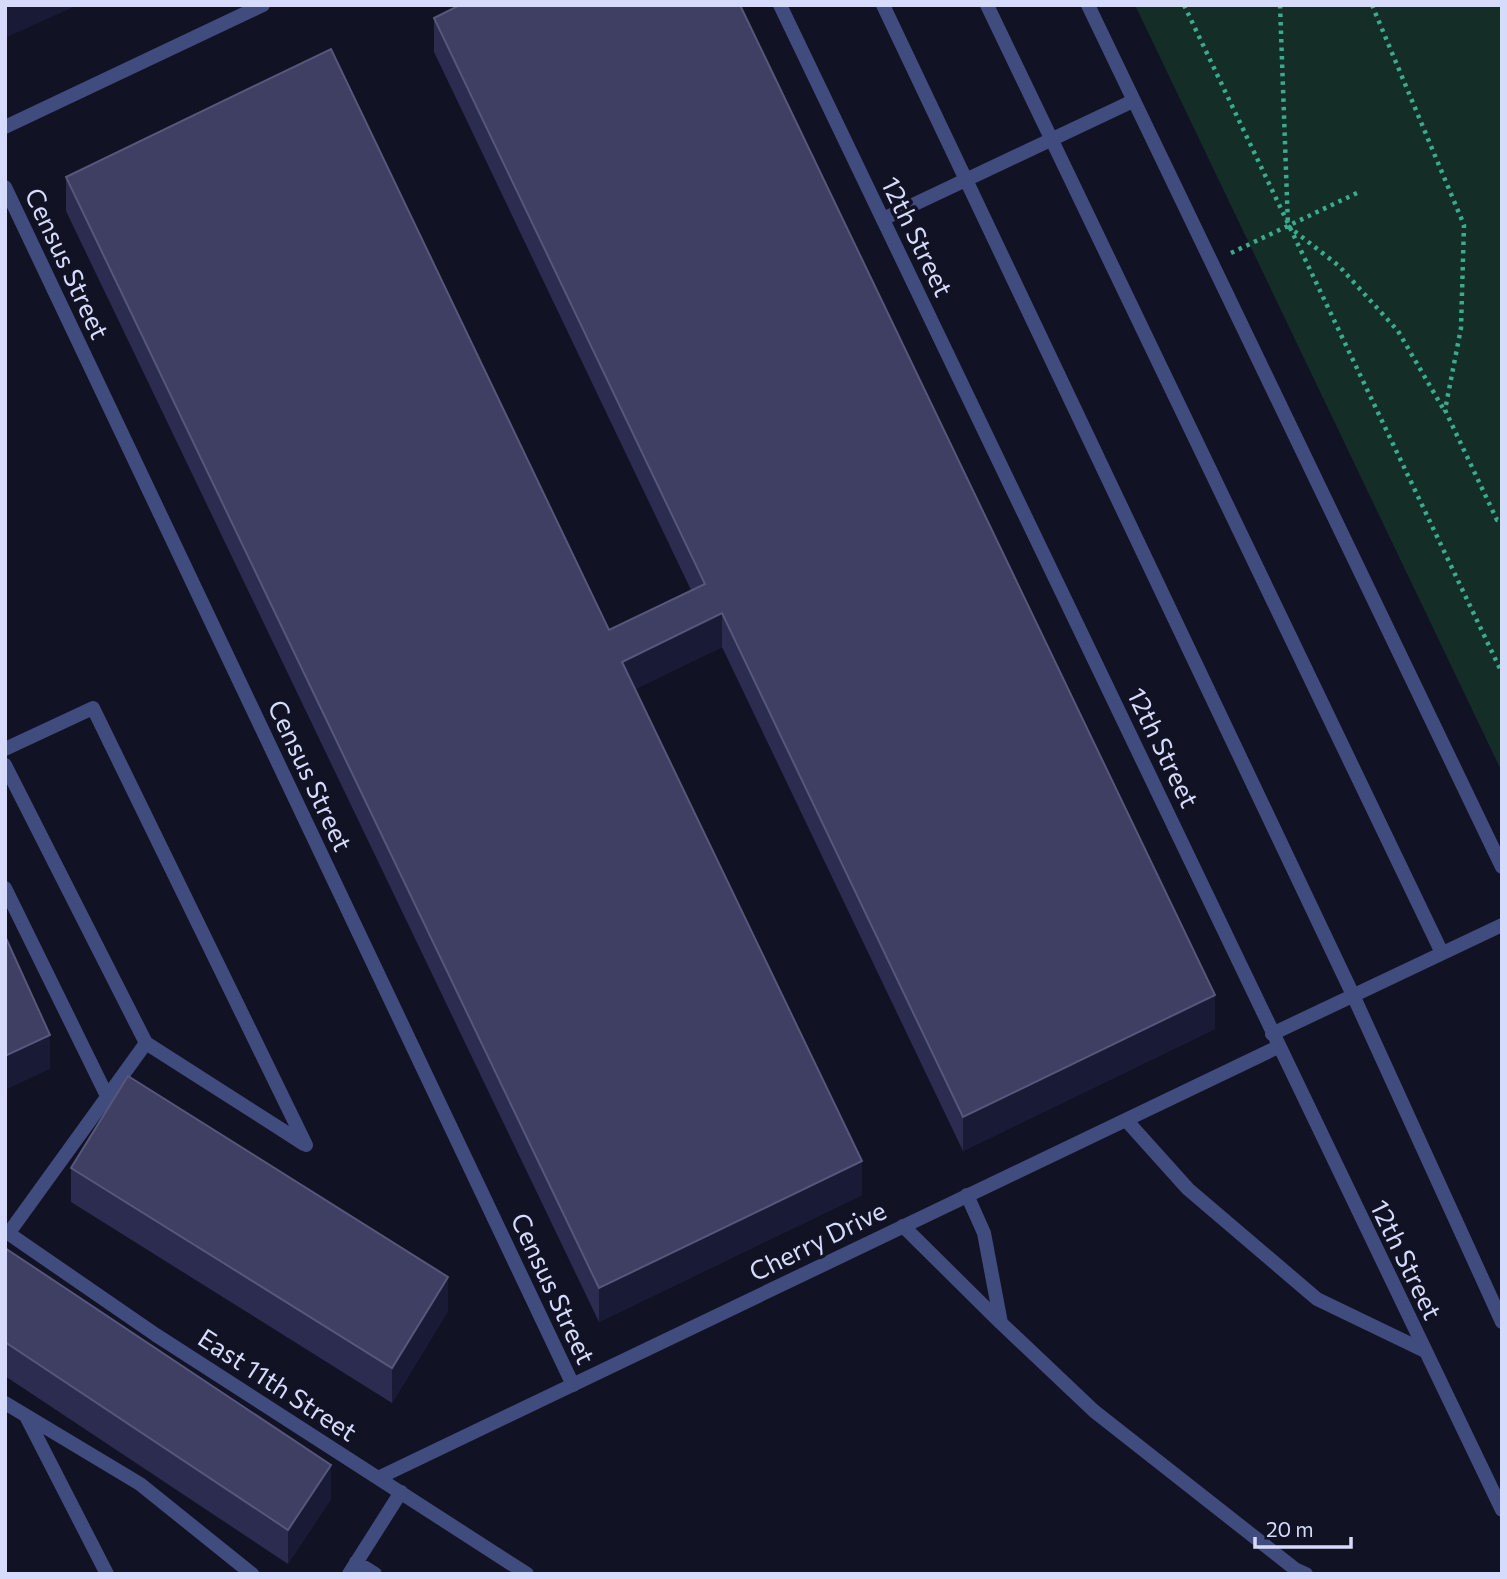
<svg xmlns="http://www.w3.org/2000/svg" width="1507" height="1579" viewBox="0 0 1507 1579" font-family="Commissioner,sans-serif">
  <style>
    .green { fill: #142d27 }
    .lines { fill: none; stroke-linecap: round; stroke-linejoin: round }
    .path { stroke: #3bab8d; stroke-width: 4.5; stroke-dasharray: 3.5 5; stroke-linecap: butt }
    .lane { stroke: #404b7e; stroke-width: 14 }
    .street { stroke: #404b7e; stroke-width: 14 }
    .wall { fill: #2c2c50 }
    .shaded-wall { fill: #191a36 }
    .building { fill: #3e3f62; stroke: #56577a; stroke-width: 2 }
    .labels { text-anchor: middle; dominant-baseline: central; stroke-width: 7; stroke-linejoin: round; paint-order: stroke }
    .street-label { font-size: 26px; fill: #d7dbfb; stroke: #111223 }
  </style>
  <rect width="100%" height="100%" fill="#111223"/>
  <!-- green -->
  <path class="green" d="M1135,5H1502V772Z"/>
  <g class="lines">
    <!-- path -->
    <path class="path" d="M1184,5L1502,673
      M1280,5L1288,226L1339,266L1398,331L1444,410
      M1372,5L1464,225L1461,328L1445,410L1497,520L1502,521
      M1231,253L1357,193"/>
    <!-- lane -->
    <path class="lane" d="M883,5L1353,995L1502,1322
      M987,5L1442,953
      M1088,5L1502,867
      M5,187L573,1385
      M883,219L1133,101
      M5,749L93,708L306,1145
      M5,765L146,1043L304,1144
      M5,888L107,1096
      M1272,1034L1502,925
      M1126,1120L1188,1189L1317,1299L1425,1351
      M903,1226L1001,1323L984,1233L967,1195
      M8,1234L146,1043
      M1001,1323L1094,1411L1295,1569L1306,1574
      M5,1403L140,1484L252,1574
      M26,1416L107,1574
      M356,1562L375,1574
      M349,1574L401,1492"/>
    <!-- street -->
    <path class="street" d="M780,5L1502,1510
      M5,127L263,5
      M5,1231L156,1335L527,1574
      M378,1478L1278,1047"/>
  </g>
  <!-- wall -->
  <path class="wall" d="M434,18L1215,1029L963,1151L722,647L635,689L862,1195L599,1322L66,211V177L609,630L691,590L434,52Z
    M71,1168L448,1311L392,1403L71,1202Z
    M5,1248L331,1499L288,1564L5,1376Z"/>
  <!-- shaded-wall -->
  <path class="shaded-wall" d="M5,5H78L5,38Z
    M722,613V647L622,696V662Z
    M1215,995V1029L963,1151V1117Z
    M50,1035V1069L5,1090V1056Z
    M862,1161V1195L599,1322V1288Z
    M448,1277V1311L392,1403V1368Z
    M331,1465V1499L288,1564V1530Z"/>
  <!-- building -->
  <path class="building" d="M460,5H740L1215,995L963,1117L722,613L622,662L862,1161L599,1288L66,177L331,49L609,630L705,584L434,18Z
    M5,936L50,1035L5,1056Z
    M128,1076L448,1277L392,1368L71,1168Z
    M5,1248L331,1465L288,1530L5,1342Z"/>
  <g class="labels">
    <!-- street labels -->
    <g class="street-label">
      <text transform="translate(918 236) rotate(64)">12th Street</text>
      <text transform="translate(68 263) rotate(65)">Census Street</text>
      <text transform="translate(1164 747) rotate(64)">12th Street</text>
      <text transform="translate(311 775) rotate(65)">Census Street</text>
      <text transform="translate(817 1240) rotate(-26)">Cherry Drive</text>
      <text transform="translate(1407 1259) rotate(64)">12th Street</text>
      <text transform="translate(554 1288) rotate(65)">Census Street</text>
      <text transform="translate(278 1384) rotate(33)">East 11th Street</text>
    </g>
  </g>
  <!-- border -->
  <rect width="1507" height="1579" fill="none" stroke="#d7dbfb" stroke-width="14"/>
  <!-- scale -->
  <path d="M1255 1537v10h96v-10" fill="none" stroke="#d7dbfb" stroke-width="3.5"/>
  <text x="1266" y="1537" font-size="21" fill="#d7dbfb" stroke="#111223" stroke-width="5" paint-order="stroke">20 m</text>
</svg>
